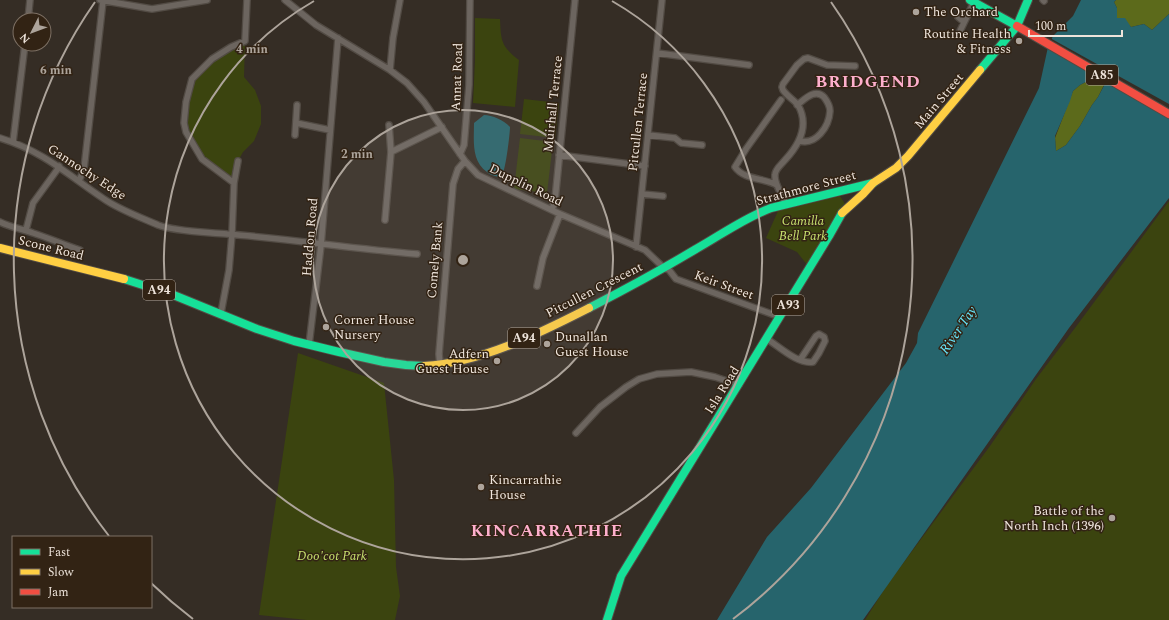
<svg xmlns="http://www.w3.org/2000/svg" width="1169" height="620" viewBox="0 0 1169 620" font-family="Spectral,serif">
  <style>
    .green { fill: #3b440f }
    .forest { fill: #5c6a1b }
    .water { fill: #26646c; fill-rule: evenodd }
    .pier { fill: #352d25 }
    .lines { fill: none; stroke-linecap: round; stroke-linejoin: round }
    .street-casing { stroke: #524b44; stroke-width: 8 }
    .fast-casing { stroke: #524b44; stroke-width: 10 }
    .slow-casing { stroke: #524b44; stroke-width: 10 }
    .jam-casing { stroke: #524b44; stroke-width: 10 }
    .street { stroke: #6c655f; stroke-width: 5.5 }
    .fast { stroke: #16e098; stroke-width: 8 }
    .slow { stroke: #ffcf43; stroke-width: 8 }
    .jam { stroke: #f24e42; stroke-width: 8 }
    .ring { fill: none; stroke: #ada49b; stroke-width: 2 }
    .poi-dot { fill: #ada49b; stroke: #322314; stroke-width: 1.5 }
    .labels { text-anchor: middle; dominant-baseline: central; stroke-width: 3; stroke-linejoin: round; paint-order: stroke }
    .shield { fill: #322314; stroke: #b6aa9f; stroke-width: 1 }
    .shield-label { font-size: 12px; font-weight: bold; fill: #eee4db }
    .poi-label { font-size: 13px; fill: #eee4db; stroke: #322314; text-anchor: start }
    .street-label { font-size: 13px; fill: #eee4db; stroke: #322314 }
    .park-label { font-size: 13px; font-style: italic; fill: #c7e16e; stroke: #322314 }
    .water-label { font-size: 14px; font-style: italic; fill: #67e6fb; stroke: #322314 }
    .district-label { font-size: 17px; font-weight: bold; letter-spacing: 1px; fill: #feafcd; stroke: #322314 }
    .centre { fill: #ada49b; stroke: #322314; stroke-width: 2 }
    .ring-label { font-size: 12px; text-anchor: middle; font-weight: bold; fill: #ada49b; stroke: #322314; stroke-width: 3; stroke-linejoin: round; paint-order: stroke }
  </style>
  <rect width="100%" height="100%" fill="#352d25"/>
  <!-- green -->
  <path class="green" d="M475,18L500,19C501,41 501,46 519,60L515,107L473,103L475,60Z
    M245,41L244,77L255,90L261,106V124L254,141L243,152L238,161L234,183L202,159L186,132V102L192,79L212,59Z
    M524,99L559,103L555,138L520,134Z
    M520,138L553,142L547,193L514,189Z
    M840,196L845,204L808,266L797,252L766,238L778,211Z
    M1169,201V620H865L887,585L990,446L1036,379L1075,328Z
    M298,353L384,383L394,480L396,567L400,596L395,620H307L259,615Z"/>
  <!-- forest -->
  <path class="forest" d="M1116,0H1169V14L1152,30L1144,24L1131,27L1127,23L1117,18V8L1114,2Z
    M1099,75L1107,79L1098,97L1092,105L1080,126L1066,145L1056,151L1055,138L1073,91L1080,85Z"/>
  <!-- water -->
  <path class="water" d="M1081,0H1116L1114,2L1117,8V18H1125L1131,27L1144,24L1152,30L1169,14V198L1069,328L863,620H717L767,537L811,488L906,363L917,343L918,333L1039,88L1048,47L1053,36L1073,16ZM1099,75L1107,80L1098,97L1092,105L1080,126L1066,145L1056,151L1055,136L1070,101L1073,91L1080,85Z
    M484,115C492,115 504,120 510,127C510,134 506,166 503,173C502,175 501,175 499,177C495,176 490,175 487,172C471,161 474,140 474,123Z"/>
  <!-- pier -->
  <path class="pier" d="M1050,38L1169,104V117L1047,46Z"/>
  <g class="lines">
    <!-- street casing -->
    <g class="street-casing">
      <path id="street" d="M100,0L152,9L207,0
        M285,0L316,25L390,70L407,83L424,102L465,161L478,175L560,214L645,250L664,268L669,270L676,279L780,317
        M1043,0L1044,1
        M958,17L964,22
        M28,20L30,0
        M960,31L974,2
        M657,53L749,65
        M390,70L393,38L400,0
        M797,105C805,99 815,88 824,97C827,101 830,106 830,111C829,127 816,145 800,141
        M296,123L330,130
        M389,125L391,152
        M295,135L297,105
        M648,135L675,138L681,143L702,145
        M0,138C43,151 68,175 104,199C118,209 142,218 158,225C176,232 208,232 227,234C291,239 354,249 417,254
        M13,142L25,44
        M460,154L464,145L469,85L470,0
        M559,155L645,166
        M79,181L84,169L103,1
        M234,183L238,161
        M777,185C764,178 744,180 735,167L746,149L781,100
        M642,194L663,196
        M786,204C783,195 774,185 775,175C775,169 781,165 785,160C799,145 810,126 798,105C794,100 787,96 783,90L782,87L783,84L797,65L804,59L808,58L827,65L855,66
        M552,210L555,200L575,0
        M385,220L391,152L442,127
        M0,222C10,227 22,229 33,233C49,238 64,245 80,250
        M26,230L33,203L57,170L59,166
        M636,247L662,0
        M537,286L543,258L560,214
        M221,313L229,270L232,234L234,183L202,159L186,132L184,123L186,102L192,79L212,59L231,47L245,41L247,0
        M767,339C780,347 797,364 813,362L819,353L825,341L824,337L819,334L816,336L800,360
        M309,345L321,245L338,38
        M440,364L439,354L453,184L458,169L465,161
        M576,433L600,407L626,387L639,379L657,374L691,372L715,377L739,385"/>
    </g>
    <!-- fast casing -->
    <g class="fast-casing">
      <path id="fast" d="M970,0L1017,26
        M980,70L1017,26L1028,0
        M124,279L171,294L257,329L294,341L339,352L384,362L406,365L424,366
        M589,308C626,289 661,270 696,249C721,235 744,218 771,208L873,183
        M607,620L621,576L829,236L842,213"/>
    </g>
    <!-- slow casing -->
    <g class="slow-casing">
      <path id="slow" d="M842,213L863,194L873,183L896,168L908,156L980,70
        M0,248L124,279
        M424,366C481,363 540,333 589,308"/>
    </g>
    <!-- jam casing -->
    <g class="jam-casing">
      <path id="jam" d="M1017,26L1169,114"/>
    </g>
    <!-- street -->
    <use href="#street" class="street"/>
    <!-- fast -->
    <use href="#fast" class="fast"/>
    <!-- slow -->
    <use href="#slow" class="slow"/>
    <!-- jam -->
    <use href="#jam" class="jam"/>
  </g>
  <!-- distance rings -->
  <circle cx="463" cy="260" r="150" fill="#ada49b" fill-opacity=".12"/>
  <g class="ring">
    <circle cx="463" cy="260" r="150"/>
    <path d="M612 1A299 299 0 1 1 314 1"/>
    <path d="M193 619A449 449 0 0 1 151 583M109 536A449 449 0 0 1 95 2M831 2A449 449 0 0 1 733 619"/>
  </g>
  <!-- markers -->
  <g class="poi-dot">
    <circle cx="916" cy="12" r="4"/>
    <circle cx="1019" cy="41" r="4"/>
    <circle cx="326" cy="327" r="4"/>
    <circle cx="547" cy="344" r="4"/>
    <circle cx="497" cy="361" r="4"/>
    <circle cx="481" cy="487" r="4"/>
    <circle cx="1112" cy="518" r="4"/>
  </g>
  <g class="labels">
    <!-- shield labels -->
    <g class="shield">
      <rect x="1086" y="65" width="32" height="20" rx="3"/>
      <rect x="143" y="280" width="32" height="20" rx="3"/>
      <rect x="772" y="295" width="32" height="20" rx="3"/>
      <rect x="508" y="328" width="32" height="20" rx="3"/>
    </g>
    <g class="shield-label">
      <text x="1102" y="75">A85</text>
      <text x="159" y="290">A94</text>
      <text x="788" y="305">A93</text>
      <text x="524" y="338">A94</text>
    </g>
    <!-- poi labels -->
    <g class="poi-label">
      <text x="924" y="12">The Orchard</text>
      <text x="1011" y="34" text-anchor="end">Routine Health<tspan x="1011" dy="15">&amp; Fitness</tspan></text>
      <text x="334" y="320">Corner House<tspan x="334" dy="15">Nursery</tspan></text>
      <text x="555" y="337">Dunallan<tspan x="555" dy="15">Guest House</tspan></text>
      <text x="489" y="354" text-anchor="end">Adfern<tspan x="489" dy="15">Guest House</tspan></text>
      <text x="489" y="480">Kincarrathie<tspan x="489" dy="15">House</tspan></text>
      <text x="1104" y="511" text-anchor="end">Battle of the<tspan x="1104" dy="15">North Inch (1396)</tspan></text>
    </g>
    <!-- street labels -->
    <g class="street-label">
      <text transform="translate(457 77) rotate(-88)">Annat Road</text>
      <text transform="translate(939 101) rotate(-50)">Main Street</text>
      <text transform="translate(553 104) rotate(-84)">Muirhall Terrace</text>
      <text transform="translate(638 122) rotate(-84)">Pitcullen Terrace</text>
      <text transform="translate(87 172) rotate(33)">Gannochy Edge</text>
      <text transform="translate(526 185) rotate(26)">Dupplin Road</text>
      <text transform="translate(806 188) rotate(-15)">Strathmore Street</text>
      <text transform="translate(310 237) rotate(-85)">Haddon Road</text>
      <text transform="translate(51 248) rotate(14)">Scone Road</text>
      <text transform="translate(435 260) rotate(-85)">Comely Bank</text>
      <text transform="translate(724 285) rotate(20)">Keir Street</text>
      <text transform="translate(594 290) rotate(-27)">Pitcullen Crescent</text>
      <text transform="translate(722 390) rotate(-58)">Isla Road</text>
    </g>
    <!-- park labels -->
    <g class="park-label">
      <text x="803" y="221">Camilla<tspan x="803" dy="15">Bell Park</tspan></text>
      <text x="332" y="556">Doo'cot Park</text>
    </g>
    <!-- water labels -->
    <g class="water-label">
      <text transform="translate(958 330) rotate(-56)">River Tay</text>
    </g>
    <!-- district labels -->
    <g class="district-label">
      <text x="868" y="82">BRIDGEND</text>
      <text x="547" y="531">KINCARRATHIE</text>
    </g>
  </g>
  <circle cx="463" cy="260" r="6" class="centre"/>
  <g class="ring-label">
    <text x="252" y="53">4 min</text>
    <text x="56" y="74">6 min</text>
    <text x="357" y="158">2 min</text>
  </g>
  <!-- legend -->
  <rect x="12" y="536" width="140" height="72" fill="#322314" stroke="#7d7064"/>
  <rect x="20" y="549" width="20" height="6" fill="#16e098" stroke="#7d7064"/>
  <text x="48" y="556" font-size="12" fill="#eee4db">Fast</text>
  <rect x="20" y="569" width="20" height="6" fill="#ffcf43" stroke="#7d7064"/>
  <text x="48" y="576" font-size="12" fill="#eee4db">Slow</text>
  <rect x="20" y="589" width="20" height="6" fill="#f24e42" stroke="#7d7064"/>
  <text x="48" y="596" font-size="12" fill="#eee4db">Jam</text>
  <!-- north arrow -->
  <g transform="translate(32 32) rotate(228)"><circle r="19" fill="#322314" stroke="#7d7064"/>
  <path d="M0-3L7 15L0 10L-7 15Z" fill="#ada49b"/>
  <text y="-6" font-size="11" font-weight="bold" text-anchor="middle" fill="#eee4db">N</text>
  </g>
  <!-- scale -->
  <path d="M1029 30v6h93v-6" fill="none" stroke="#eee4db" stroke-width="2"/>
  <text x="1035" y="30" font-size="12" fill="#eee4db" stroke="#322314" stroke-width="3" paint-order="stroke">100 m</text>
</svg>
